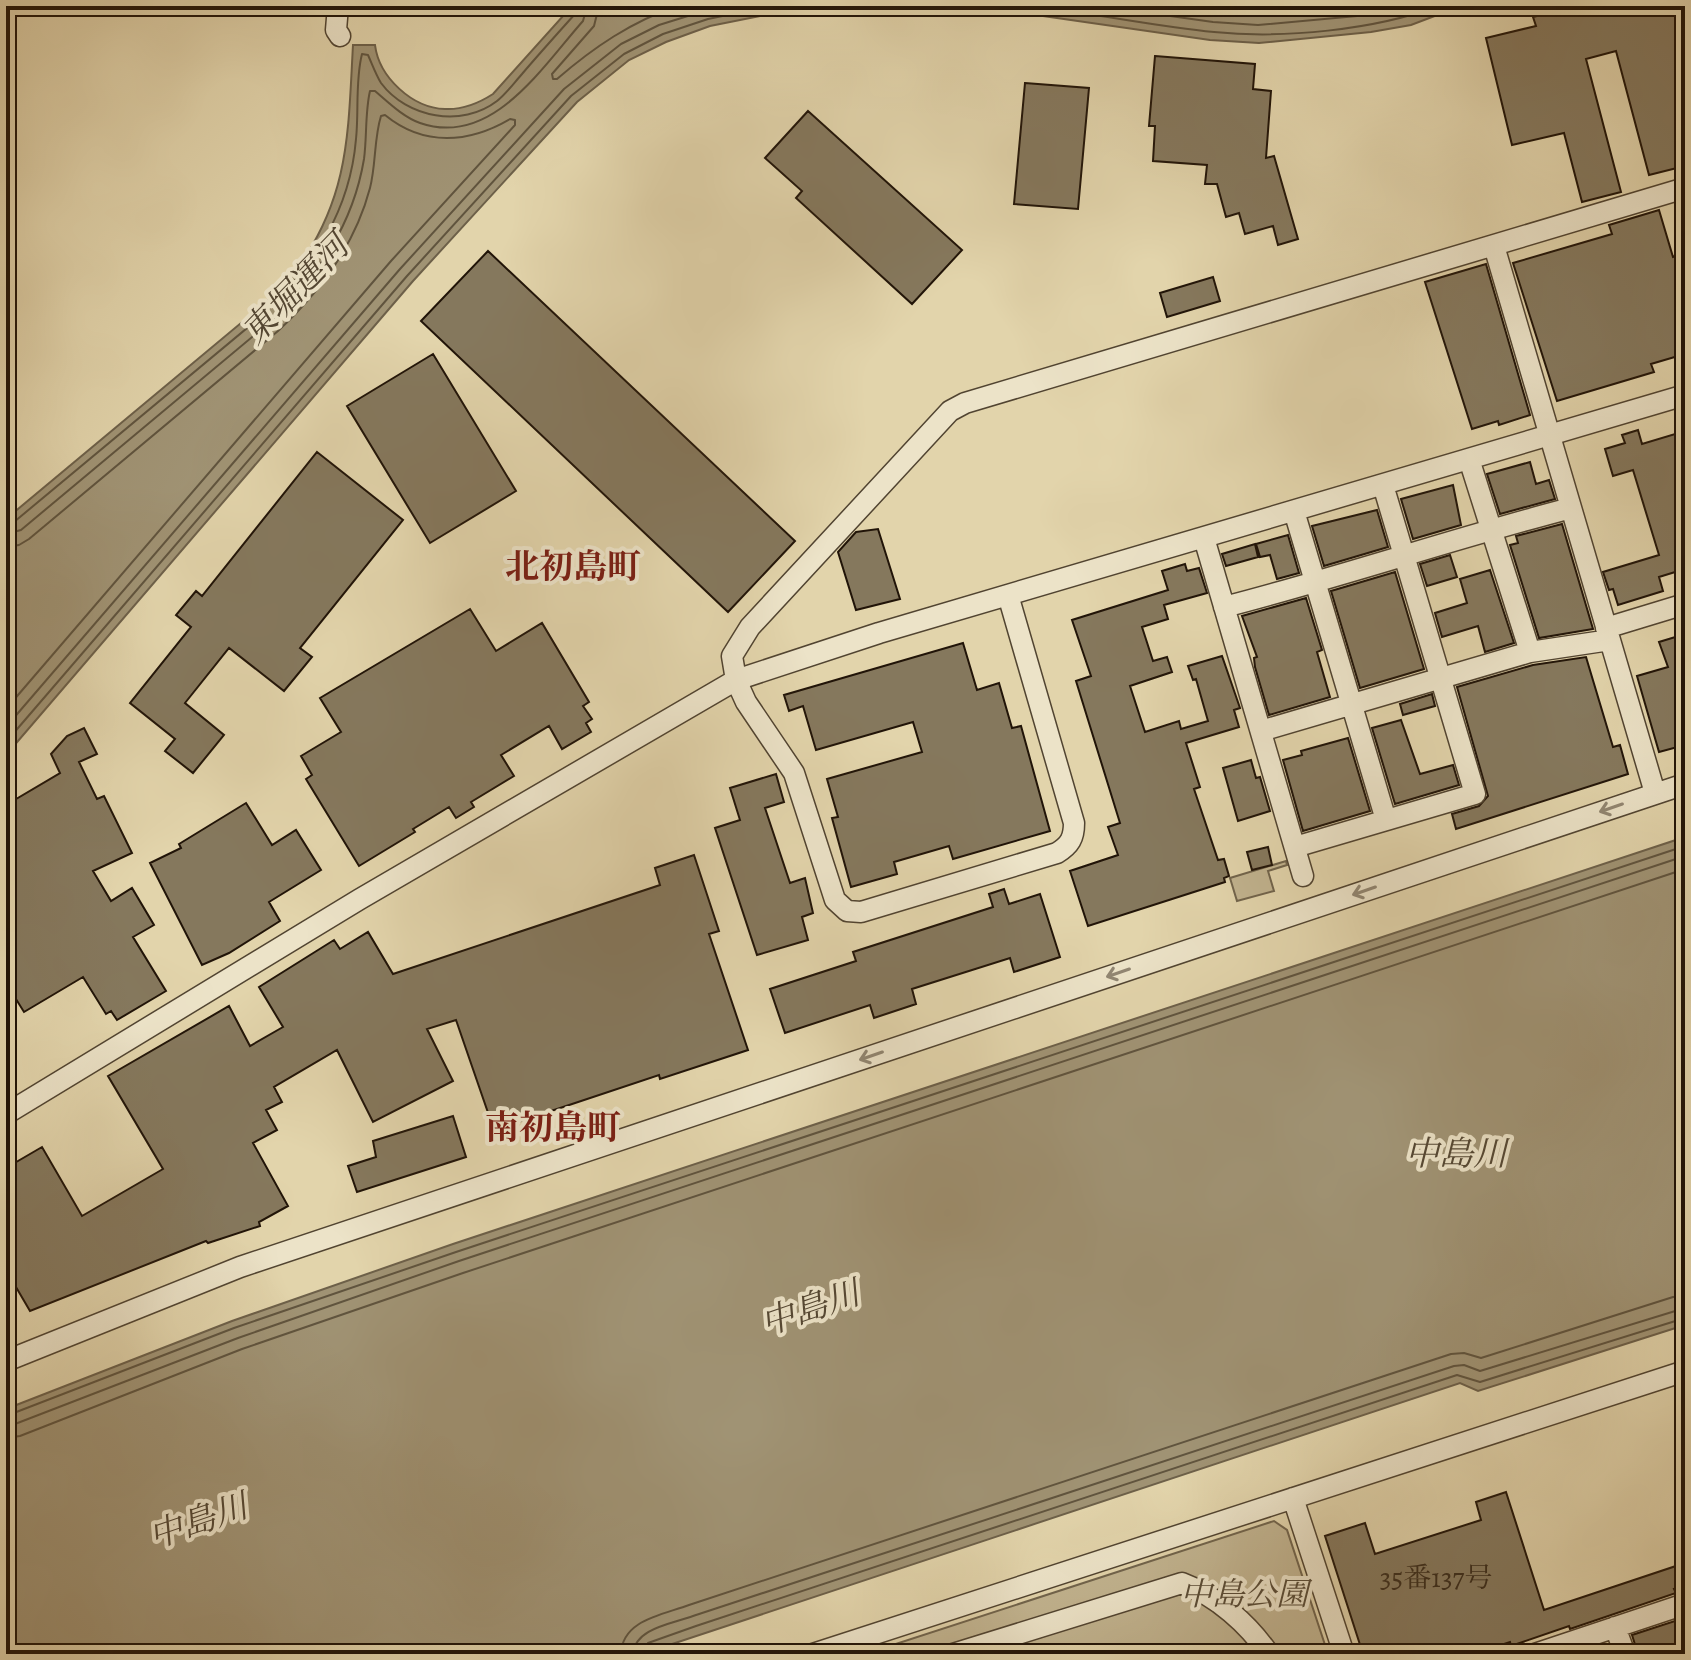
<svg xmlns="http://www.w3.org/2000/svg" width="1691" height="1660" viewBox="0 0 1691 1660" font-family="Alegreya,'Noto Serif JP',serif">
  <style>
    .green { fill: #c1b38f; stroke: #71644c; stroke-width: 2 }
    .water { fill: #a09374; stroke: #6d6049; stroke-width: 2 }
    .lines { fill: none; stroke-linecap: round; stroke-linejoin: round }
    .shore { stroke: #60543e; stroke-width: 2 }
    .building { fill: #85785d; stroke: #211408; stroke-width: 2 }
    .minor-casing { stroke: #514431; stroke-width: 23 }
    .minor { stroke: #ece3c8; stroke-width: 20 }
    .oneway { stroke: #918672 }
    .labels { text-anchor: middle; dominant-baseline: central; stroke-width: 8; stroke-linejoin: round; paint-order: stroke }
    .number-label { font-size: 28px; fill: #3a2d1d }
    .park-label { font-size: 32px; font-style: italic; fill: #594c37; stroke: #ece3c8 }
    .water-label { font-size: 34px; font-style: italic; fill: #544733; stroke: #ece3c8 }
    .neighbourhood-label { font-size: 34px; font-weight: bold; fill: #7a1f14; stroke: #ece3c8 }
  </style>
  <rect width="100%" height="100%" fill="#e2d4ab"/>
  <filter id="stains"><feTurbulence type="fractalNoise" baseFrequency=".0025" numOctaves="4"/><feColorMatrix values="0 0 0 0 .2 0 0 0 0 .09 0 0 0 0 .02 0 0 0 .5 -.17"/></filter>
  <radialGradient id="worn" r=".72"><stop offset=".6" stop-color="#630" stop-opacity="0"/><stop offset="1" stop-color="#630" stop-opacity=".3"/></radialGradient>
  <!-- green -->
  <path class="green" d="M1286,861L1287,865L1268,871L1274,891L1237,901L1230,878Z
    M1274,1521L1287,1530L1328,1654H865Z"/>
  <!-- water -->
  <path class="water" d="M572,6H811L710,26L666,42L629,60L577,102L413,281L6,755V519L259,308C270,297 284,286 294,273C350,198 348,133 353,45H375C379,77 412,108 445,109C463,110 479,103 493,94Z
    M940,6H1461L1411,25L1371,32L1259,43L1210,40L1036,15Z
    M1685,837V1325L1478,1391L1460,1383L642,1654H6V1409L232,1321L453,1244Z"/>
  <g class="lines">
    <!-- shore -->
    <path class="shore" d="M599,6L594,26L552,74L553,79H557C594,47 631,22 677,6
      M1026,6C1089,12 1151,26 1214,32C1282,39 1375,30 1438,6
      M1099,6L1213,22L1258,25L1368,15L1410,6
      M1184,6L1258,13L1337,6
      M6,524L14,522L264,314C314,265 350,211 356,139C359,112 355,81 362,54L368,55C372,64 376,75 381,83C407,118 462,128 497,101C506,94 514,83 522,74C539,54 557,34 575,14L577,6
      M6,534L21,530L270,322C318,276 353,225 364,159C367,137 365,112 370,91H375C388,102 403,117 420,123C492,148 542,67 583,21L587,6
      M6,547L19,545L29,539L278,331C320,292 355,245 370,188C376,165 374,138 381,116L385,115C424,147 469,143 510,119L515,120V125L391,261L6,709
      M6,727L400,269L564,89L621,44L659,25L720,6
      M6,742L407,276L571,96L624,54L663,34L708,19L771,6
      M6,1416L234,1328L456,1252L1685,846
      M6,1426L15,1424L238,1338L459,1261L1685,856
      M6,1438L20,1436L242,1349L463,1273L1685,869
      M621,1654C622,1620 662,1615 689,1605L1451,1354L1464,1353L1481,1358L1673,1297L1685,1296
      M633,1654C635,1628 672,1624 693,1616L1454,1366L1464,1365L1480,1371L1685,1308
      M643,1654L648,1643L696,1626L1457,1375L1480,1382L1685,1318"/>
  </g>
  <!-- building -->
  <path class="building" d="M1575,6H1685V166L1649,175L1616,51L1586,59L1621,192L1582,202L1564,133L1512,145L1486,38L1536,26L1533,17Z
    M1155,56L1255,64L1253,89L1271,91L1266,158L1274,156L1298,239L1278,245L1273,226L1245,234L1239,213L1226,217L1217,184H1205L1207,165L1153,161L1155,126H1149Z
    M1025,83L1089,88L1078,209L1014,204Z
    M808,111L962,250L912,304L796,198L802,191L765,158Z
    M1659,210L1673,257L1685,253V354L1651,364L1654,372L1557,401L1513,263L1612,234L1609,225Z
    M488,251L795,541L728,612L421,321Z
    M1486,264L1530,415L1499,425L1498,421L1472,429L1425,282Z
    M1213,277L1220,301L1167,317L1160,293Z
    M433,354L516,491L430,543L347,406Z
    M1638,430L1642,444L1685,431V569L1659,577L1663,591L1618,605L1613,589L1609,590L1603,572L1659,555L1633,470L1613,476L1605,449L1625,443L1622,435Z
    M317,452L403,520L300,648L312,657L284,691L229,648L185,703L224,735L193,773L165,751L175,739L130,703L191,627L176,615L196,591L202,596Z
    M1530,462L1536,484L1549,480L1555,499L1500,514L1487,474Z
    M1453,485L1461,525L1413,539L1401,499Z
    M1377,510L1388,547L1324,566L1312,526Z
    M1562,524L1593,629L1539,638L1510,545L1518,543L1516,536Z
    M878,529L900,599L856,610L838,552L856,532Z
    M1288,535L1299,573L1277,579L1270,555L1260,557L1256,544Z
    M1255,544L1258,557L1226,566L1222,554Z
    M1450,555L1457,577L1427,586L1420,564Z
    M1185,564L1187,571L1199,568L1207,593L1164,605L1168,619L1142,627L1153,661L1167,657L1172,672L1130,686L1145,732L1179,721L1181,729L1208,721L1196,679L1193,680L1188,666L1222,656L1240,708L1234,710L1239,727L1186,743L1200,787L1194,789L1218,860L1224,859L1229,876L1224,878L1225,882L1088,926L1070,871L1118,855L1108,827L1120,823L1076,681L1091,676L1072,620L1168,590L1162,571Z
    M1490,570L1514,643L1485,652L1478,626L1442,637L1435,613L1467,603L1460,579Z
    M1395,572L1424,669L1360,688L1331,591Z
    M1306,598L1322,650L1317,652L1330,697L1269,715L1255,667L1254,658L1257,657L1242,616Z
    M470,609L496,651L542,623L589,702L583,706L592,719L586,723L591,732L562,749L549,726L501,755L514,776L471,802L474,807L456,818L449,807L413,829L415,832L359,866L306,779L312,775L301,756L341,732L320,698Z
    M1685,634V745L1659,752L1637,676L1668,667L1659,642Z
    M963,643L977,690L999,683L1012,728L1021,726L1050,831L953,859L949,846L894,862L897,874L851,887L832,818L838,817L827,779L922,752L913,722L816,750L803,706L789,711L784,695Z
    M1586,657L1613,747L1620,745L1628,774L1456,829L1452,814L1479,806L1488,796L1457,687L1533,665Z
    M1432,694L1435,706L1403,715L1400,704Z
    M1401,720L1420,774L1453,765L1459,785L1395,804L1372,728Z
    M84,728L97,754L79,762L97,799L104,796L132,853L93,871L111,901L132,888L154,925L133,937L166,991L117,1020L111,1011L106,1014L83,977L24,1012L6,983V805L60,773L51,754L67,736Z
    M1348,738L1370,811L1303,831L1283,760L1302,755L1301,751Z
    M1251,760L1256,778L1260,777L1270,811L1238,821L1223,768Z
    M776,774L784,802L765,808L790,883L805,878L813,913L802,917L808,940L757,955L715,828L740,820L730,788Z
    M246,803L272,845L296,830L321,870L269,902L280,921L229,953L202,965L150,863L181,848L179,844Z
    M1268,847L1272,865L1252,870L1247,852Z
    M694,855L719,931L709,934L748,1050L660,1079L659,1075L494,1130L456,1020L427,1029L453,1081L373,1122L337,1050L274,1087L282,1102L266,1110L277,1130L253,1143L288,1206L259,1222L260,1226L208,1243L206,1241L30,1311L6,1270V1168L42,1147L82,1216L163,1169L108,1076L229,1006L250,1046L283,1027L259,987L334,940L340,949L368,932L393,974L660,885L655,868Z
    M1004,889L1009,904L1040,894L1060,957L1014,972L1010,958L912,989L916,1004L874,1018L870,1005L785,1033L770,989L856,961L853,952L993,907L989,894Z
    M453,1116L466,1157L357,1192L348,1166L376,1157L373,1141Z
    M1506,1492L1544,1610L1685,1563V1586L1674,1589L1676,1593L1570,1629L1569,1626L1511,1646L1510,1642L1473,1654H1363L1325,1536L1365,1523L1375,1554L1481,1520L1476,1502Z
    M1684,1618L1685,1654H1638L1632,1635Z"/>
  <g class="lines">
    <!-- minor casing -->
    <g class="minor-casing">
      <path id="minor" d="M338,6L336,30L340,36
        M1494,246L1655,793
        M1469,459L1530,652
        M1294,511L1386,820
        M1204,538L1303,876
        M1008,595L1074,823C1074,838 1070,845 1057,853L861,912L847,911L835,900L794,773L746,702L736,680L732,656L750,627L950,411L965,403L1685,188
        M1224,607C1341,577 1455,538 1571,508
        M1606,628L1685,604
        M1261,731L1530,652L1610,640
        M1295,847L1475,794L1383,485
        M6,1114L360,899L736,680L879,633L1685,395
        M6,1361L240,1267L1685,784
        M1293,1498L1344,1654
        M1615,1627L1625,1654
        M813,1654L1685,1371
        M953,1654L1182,1583C1217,1596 1248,1624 1269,1654
        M1535,1654L1685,1604"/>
    </g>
    <!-- minor -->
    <use href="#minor" class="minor"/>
  </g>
  <!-- one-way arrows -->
  <defs><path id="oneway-shaft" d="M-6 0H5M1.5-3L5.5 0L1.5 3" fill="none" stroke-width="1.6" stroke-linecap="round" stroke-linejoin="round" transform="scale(2)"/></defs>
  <g class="oneway">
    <use href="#oneway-shaft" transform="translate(1611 808) rotate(161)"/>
    <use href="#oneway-shaft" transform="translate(1364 891) rotate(161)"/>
    <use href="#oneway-shaft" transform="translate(1118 973) rotate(161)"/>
    <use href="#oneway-shaft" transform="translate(871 1056) rotate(161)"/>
  </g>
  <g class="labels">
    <!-- number labels -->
    <g class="number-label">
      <text x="1436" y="1578">35番137号</text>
    </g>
    <!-- park labels -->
    <g class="park-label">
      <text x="1244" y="1594">中島公園</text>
    </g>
    <!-- water labels -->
    <g class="water-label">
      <text transform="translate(295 289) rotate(-46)">東堀運河</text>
      <text x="1456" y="1153">中島川</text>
      <text transform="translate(810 1308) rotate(-19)">中島川</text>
      <text transform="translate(198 1521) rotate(-19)">中島川</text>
    </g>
    <!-- neighbourhood labels -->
    <g class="neighbourhood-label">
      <text x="573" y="566">北初島町</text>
      <text x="553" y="1127">南初島町</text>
    </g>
  </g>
  <!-- margin -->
  <rect width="1691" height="1660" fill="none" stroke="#e2d4ab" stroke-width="32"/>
  <rect x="8" y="8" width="1675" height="1644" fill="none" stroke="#211408" stroke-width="4"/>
  <rect x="16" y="16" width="1659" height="1628" fill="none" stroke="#211408" stroke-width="2"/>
  <rect width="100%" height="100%" filter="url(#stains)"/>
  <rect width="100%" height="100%" fill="url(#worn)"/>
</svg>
